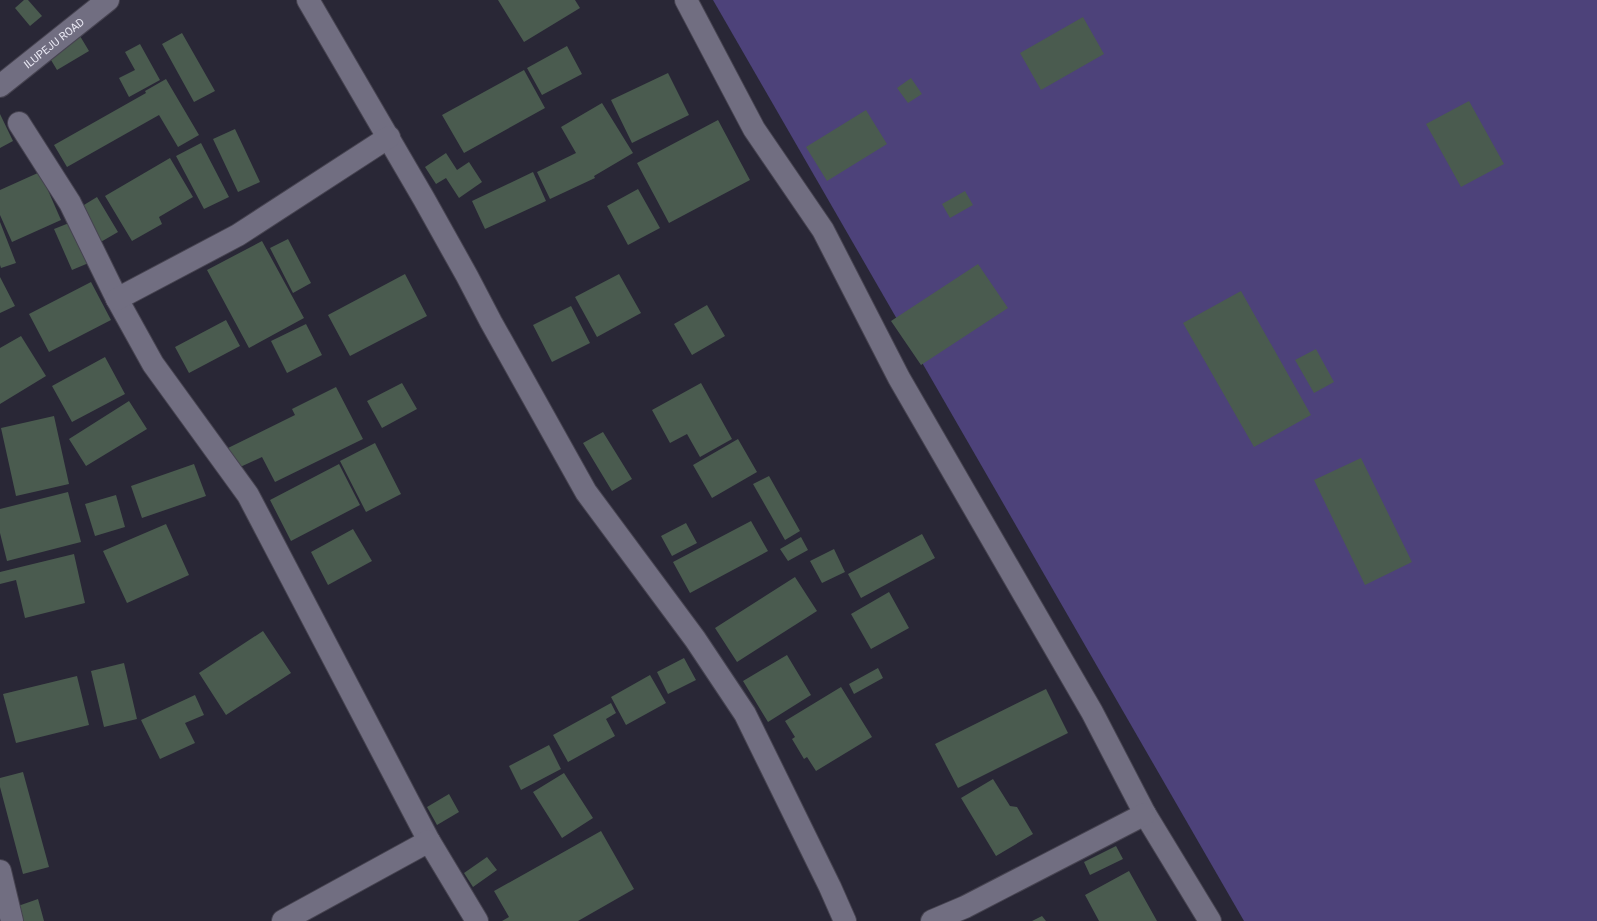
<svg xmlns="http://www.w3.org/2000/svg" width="1597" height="921" viewBox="0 0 1597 921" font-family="Roboto,sans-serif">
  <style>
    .green { fill: #4d427a }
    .building { fill: #4a5b4f }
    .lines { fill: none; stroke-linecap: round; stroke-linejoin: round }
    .minor-casing { stroke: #464350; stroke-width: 24 }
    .minor { stroke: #716e81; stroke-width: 22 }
    .labels { text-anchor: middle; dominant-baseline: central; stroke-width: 3.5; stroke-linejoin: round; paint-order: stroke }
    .street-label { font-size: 11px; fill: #e9e8f3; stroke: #1f1d2c }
  </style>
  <rect width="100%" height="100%" fill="#292736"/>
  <!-- green -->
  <path class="green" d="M713,0H1597V921H1244Z"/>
  <!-- building -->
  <path class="building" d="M24,0H28L42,16L30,26L15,8Z
    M498,0H575L580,8L524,42Z
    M1083,17L1104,54L1041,90L1020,53Z
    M182,33L215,91L194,102L162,44Z
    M80,36L89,51L57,70L48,55Z
    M140,44L160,80L129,97L119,78L135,70L125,52Z
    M567,46L582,74L542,95L527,68Z
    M524,70L545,108L464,153L442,115Z
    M668,73L689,115L632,143L611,100Z
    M911,78L922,94L908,103L897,88Z
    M166,79L199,135L178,147L159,115L67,167L54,145L146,93L145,91Z
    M1469,101L1504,164L1461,187L1426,124Z
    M602,103L633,153L594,176L595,178L550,199L537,172L576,153L561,127Z
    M866,110L887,144L827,181L806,147Z
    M0,114L13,141L0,148Z
    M718,120L750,180L669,223L637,163Z
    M235,129L260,182L238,192L213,139Z
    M201,143L229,197L204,209L176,156Z
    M446,153L457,170L469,162L482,182L459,198L446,178L436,184L425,167Z
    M170,158L193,197L159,217L162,224L132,241L105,196Z
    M40,172L61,220L12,242L0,215V190Z
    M533,172L546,201L485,229L472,201Z
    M638,189L660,228L628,245L607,206Z
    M965,191L973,205L950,218L942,204Z
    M97,197L118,232L99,243L79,208Z
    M74,221L91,262L72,270L54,229Z
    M0,222L16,263L1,268L0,265Z
    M288,239L311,283L293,293L270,248Z
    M262,241L304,318L249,348L207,270Z
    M978,264L1008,308L921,365L891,321Z
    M405,274L427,316L350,356L328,315Z
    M619,274L641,313L597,337L575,297Z
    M0,277L15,306L0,313Z
    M91,282L111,320L49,352L29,314Z
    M1241,291L1311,415L1254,447L1183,323Z
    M707,305L725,336L692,355L674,324Z
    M571,306L590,343L552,362L533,325Z
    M226,320L240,346L189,373L175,347Z
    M306,324L322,355L287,373L271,341Z
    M21,336L46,376L0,404V348Z
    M1316,349L1334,382L1314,393L1295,360Z
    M105,357L125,394L72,422L52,386Z
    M402,383L417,409L382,428L367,401Z
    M701,383L732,439L700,457L687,434L670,443L652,410Z
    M336,387L363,439L275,482L262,457L238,468L228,448L295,415L292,409Z
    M129,401L147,429L86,466L69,439Z
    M54,416L69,484L16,496L1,428Z
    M603,432L632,479L612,491L583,443Z
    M738,439L757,472L712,498L693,465Z
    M375,443L401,494L366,512L340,461Z
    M1361,458L1412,562L1365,585L1314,480Z
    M194,464L206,496L142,518L131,486Z
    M339,464L360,505L291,541L270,500Z
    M769,476L800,531L785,540L753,484Z
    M68,492L81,542L7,561L0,533V509Z
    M116,495L125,527L95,536L85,504Z
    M751,521L768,551L690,593L673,562Z
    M686,523L697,543L672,556L661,536Z
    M166,524L189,575L127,603L103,551Z
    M353,529L372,561L328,585L311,552Z
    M922,534L935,558L861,598L848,574Z
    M801,537L808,550L788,561L780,549Z
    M834,549L845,572L822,583L810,561Z
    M74,554L85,603L25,618L16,580L0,584V572Z
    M795,577L817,611L737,662L715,628Z
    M889,592L909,628L871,649L851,614Z
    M263,631L291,673L226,715L199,673Z
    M787,655L811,695L768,722L743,681Z
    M684,658L696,680L668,694L657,672Z
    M124,663L137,719L104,727L91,671Z
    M878,668L883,678L854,694L849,684Z
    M650,675L666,703L626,725L611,697Z
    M77,676L89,725L16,743L3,694Z
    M841,687L872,737L816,771L807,757L804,759L792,739L795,737L785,721Z
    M1046,689L1068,733L958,788L935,744Z
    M195,695L204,715L185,723L195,743L160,759L141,720Z
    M611,703L616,713L606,719L615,736L568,762L553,735Z
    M549,745L561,769L521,790L509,766Z
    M23,772L49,867L23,874L0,787V778Z
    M564,773L593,818L562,838L533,792Z
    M993,779L1010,806L1017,807L1033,834L996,856L961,798Z
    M449,794L459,812L437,825L427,807Z
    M601,831L634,889L578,921H502L509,917L494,891Z
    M1116,846L1123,859L1090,875L1084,862Z
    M487,857L497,870L473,887L464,873Z
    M1129,871L1157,921H1099L1085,895Z
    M38,899L44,921H22L18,906Z
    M1042,916L1046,921H1032Z"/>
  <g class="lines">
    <!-- minor casing -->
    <g class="minor-casing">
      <g id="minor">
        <path d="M308,0L424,199L467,276L491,322L586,492L695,639L745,714L830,887L845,921"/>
        <path d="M686,0L754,129L823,230L899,378L1092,712L1145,814L1210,921"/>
        <path id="s1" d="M0,86L108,0"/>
        <path d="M19,123L70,203L117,299L153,364L248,495L429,841"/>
        <path d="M117,299L238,235L389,137"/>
        <path d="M0,871L12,921"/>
        <path d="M283,921L429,841L477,921"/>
        <path d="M932,921L965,907L1145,814"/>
      </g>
    </g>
    <!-- minor -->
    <use href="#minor" class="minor"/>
  </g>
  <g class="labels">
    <!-- street labels -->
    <g class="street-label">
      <text stroke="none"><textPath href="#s1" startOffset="69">ILUPEJU ROAD</textPath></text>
    </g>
  </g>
</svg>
